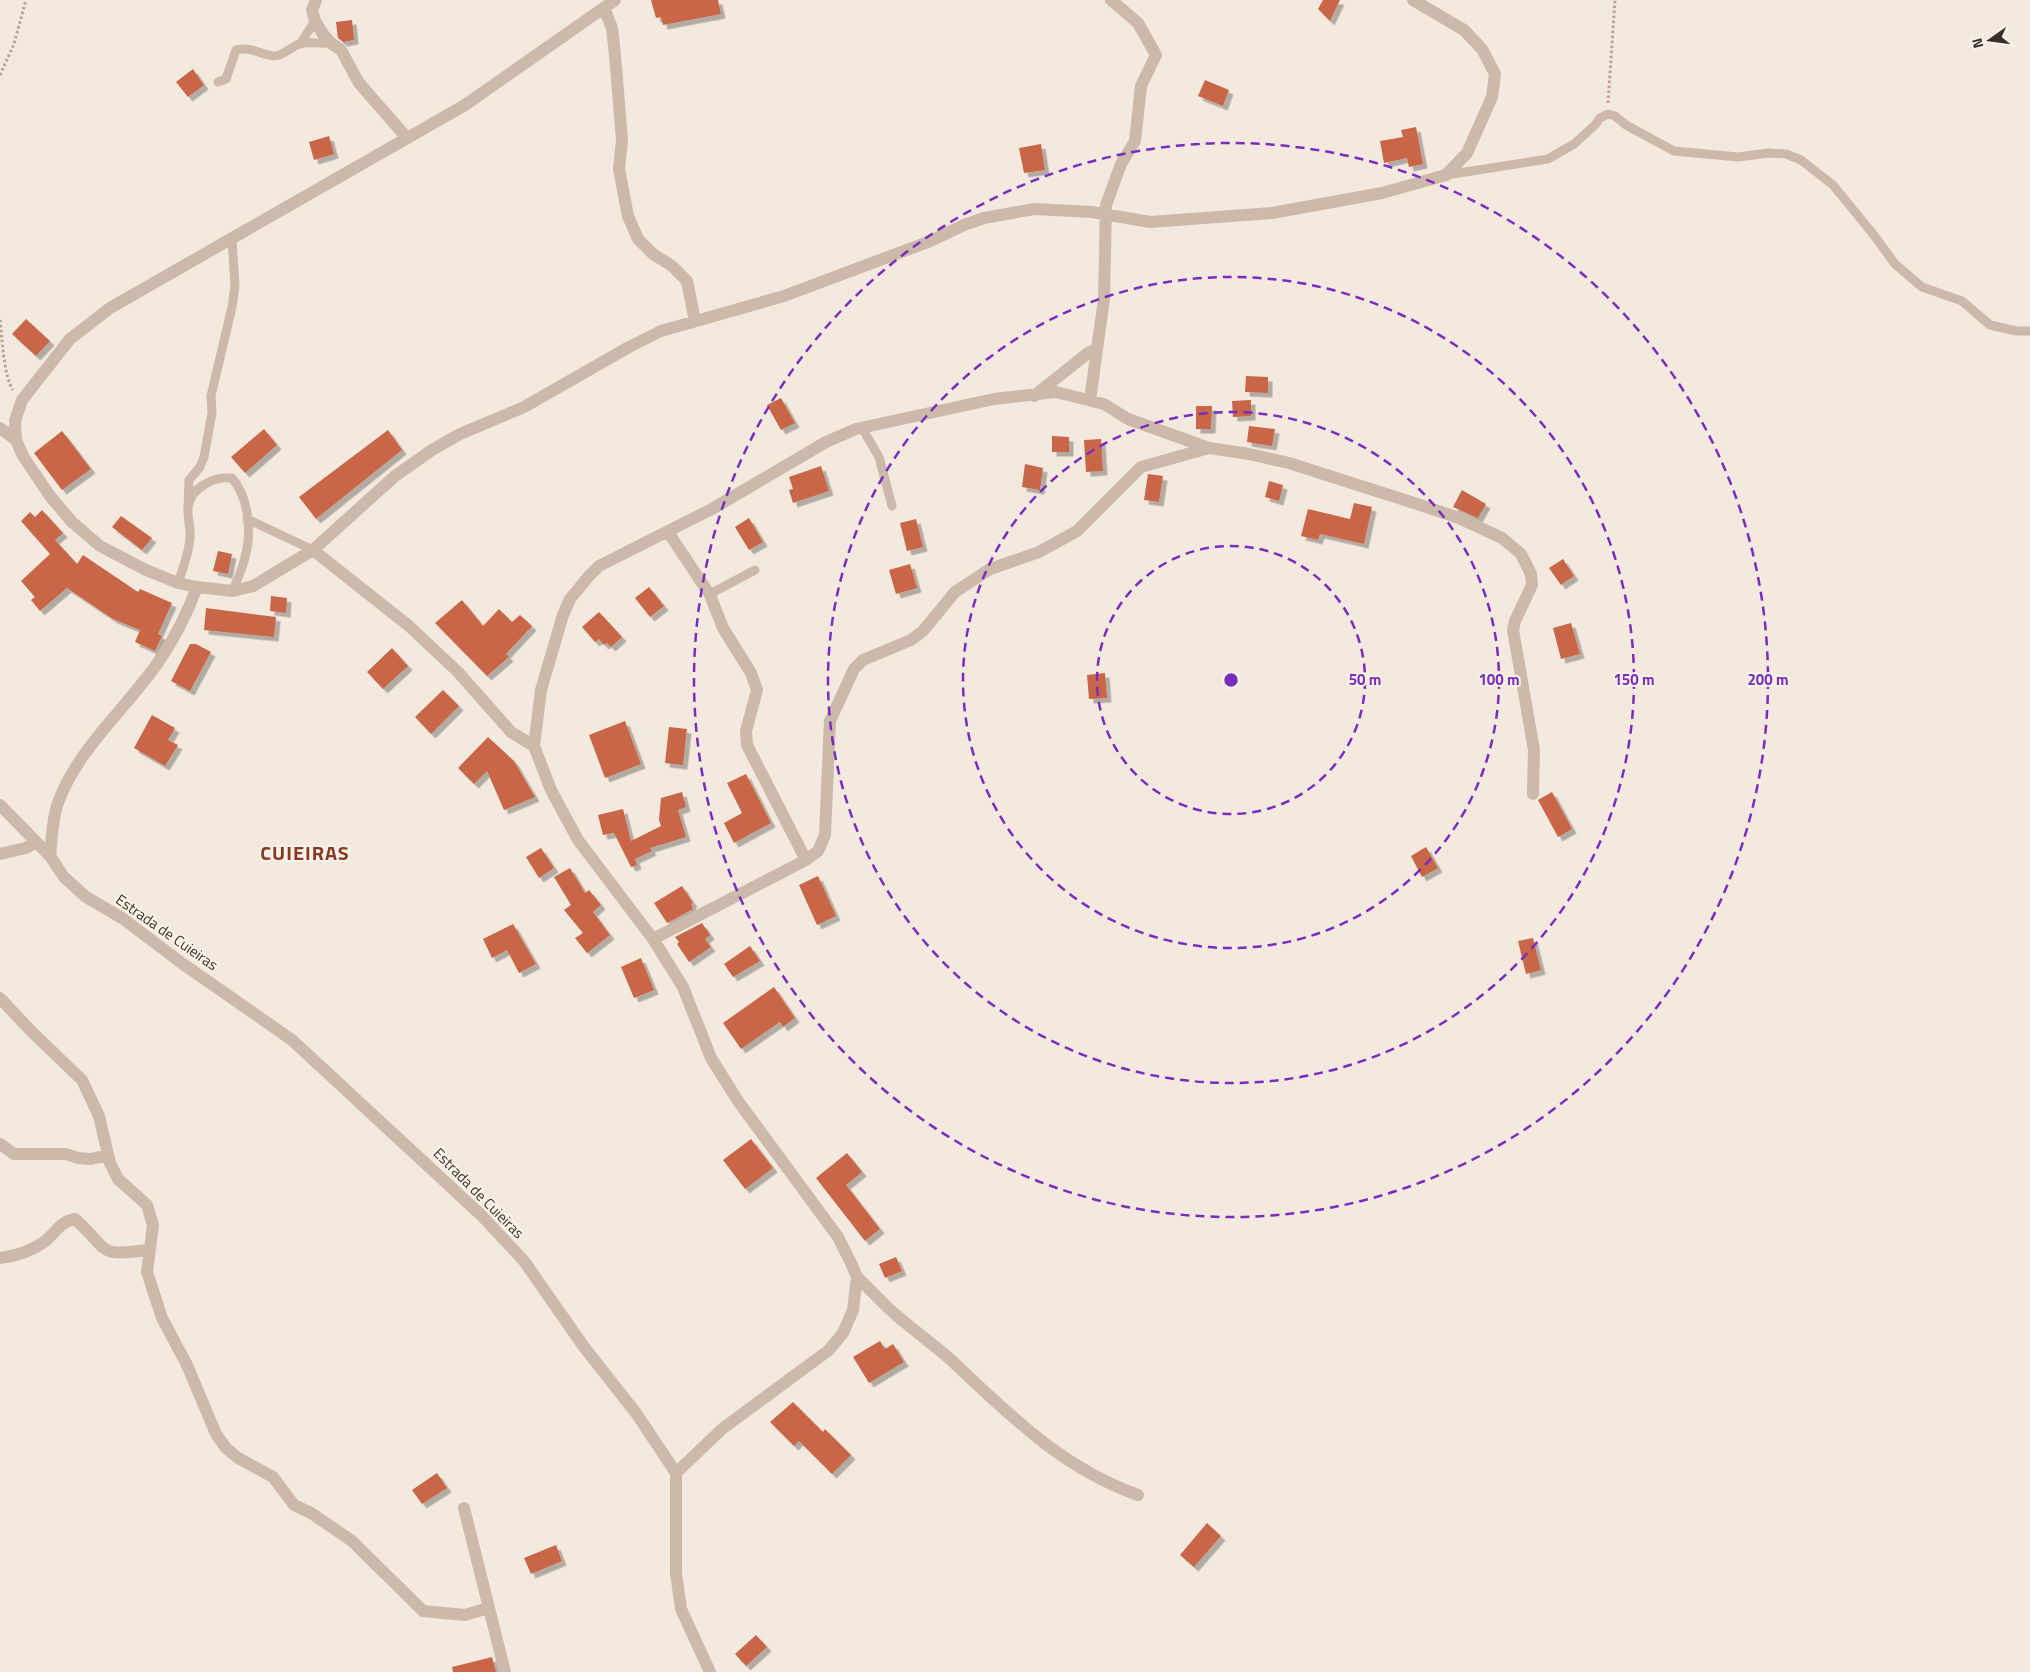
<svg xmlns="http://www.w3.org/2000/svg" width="2030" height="1672" viewBox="0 0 2030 1672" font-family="'Titillium Web',sans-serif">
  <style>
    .building { fill: #c86647; filter: url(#shadow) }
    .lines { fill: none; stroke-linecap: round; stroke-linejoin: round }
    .path { stroke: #b7a393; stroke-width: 3; stroke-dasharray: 2.5 2.5; stroke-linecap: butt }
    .service { stroke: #ccb9a9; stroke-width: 9 }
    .minor { stroke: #ccb9a9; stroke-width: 12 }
    .ring { fill: none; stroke: #7b2cbf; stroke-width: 2.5; stroke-dasharray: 9 6 }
    .labels { text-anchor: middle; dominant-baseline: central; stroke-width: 4; stroke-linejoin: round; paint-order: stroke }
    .street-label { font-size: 15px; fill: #392e29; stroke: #faf3ea }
    .district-label { font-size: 20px; font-weight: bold; letter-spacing: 1px; fill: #893921; stroke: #faf3ea }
    .centre { fill: #7b2cbf; stroke: #faf3ea; stroke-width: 2.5 }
    .ring-label { font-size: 15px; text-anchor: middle; font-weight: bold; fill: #7b2cbf; stroke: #faf3ea; stroke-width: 4; stroke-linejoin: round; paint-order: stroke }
  </style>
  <defs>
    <filter id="shadow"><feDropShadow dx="4.5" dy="4.5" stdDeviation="0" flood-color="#0004"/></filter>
  </defs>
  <rect width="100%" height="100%" fill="#f3e9de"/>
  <!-- building -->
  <path class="building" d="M651,0H718L721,14L663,25L661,17L656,18Z
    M1323,0H1340L1330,21L1318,9Z
    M352,20L354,40L343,42L338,38L336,22Z
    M193,69L204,85L188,97L176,82Z
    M1205,80L1229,90L1223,106L1198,96Z
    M1416,127L1423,164L1409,167L1407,158L1384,163L1380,141L1403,137L1401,130Z
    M329,136L334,154L314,160L309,142Z
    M1041,144L1045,170L1024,173L1019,148Z
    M26,319L50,341L36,356L12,334Z
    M1246,376L1268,377V393L1245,392Z
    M781,398L795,423L781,430L767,405Z
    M1251,400V416L1233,417L1232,401Z
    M1196,406H1212L1211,429H1196Z
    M1249,426L1275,429L1272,446L1247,442Z
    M264,429L277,445L245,473L231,457Z
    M388,430L402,450L316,519L299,497Z
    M62,431L91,469L62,490L34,453Z
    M1052,436L1069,437V452H1052Z
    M1101,439L1103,471L1086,472L1084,440Z
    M1025,464L1043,468L1040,490L1022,487Z
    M821,466L829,491L793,503L789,490L793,489L789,477Z
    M1148,474L1163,476L1159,502L1144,500Z
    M1269,481L1283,485L1279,501L1265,497Z
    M1462,490L1486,504L1478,518L1453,507Z
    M1354,503L1372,507L1364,544L1320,534L1318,540L1301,536L1308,509L1350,519Z
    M42,510L63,533L55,540L77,564L83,555L138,592L140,589L172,603L158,634L162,636L155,651L135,642L140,630L113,619L67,588L40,611L31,600L35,597L21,581L50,554L21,521L30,512L35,517Z
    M121,516L152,538L142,550L112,527Z
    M749,518L763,542L749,550L735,527Z
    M916,519L923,547L907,551L900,523Z
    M218,551L232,554L228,574L213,571Z
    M1563,559L1574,576L1561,585L1549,568Z
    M910,564L917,588L896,594L889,570Z
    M649,587L664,606L650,617L635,598Z
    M271,596L287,598L286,613L270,611Z
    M462,600L483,626L499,609L512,622L520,615L532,626L506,654L509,657L487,676L435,623Z
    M206,608L276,617L274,637L204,630Z
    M599,612L622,637L611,647L607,643L604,645L599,639L595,642L582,627Z
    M1571,623L1580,654L1561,659L1553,628Z
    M190,644H196L211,652L190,691L171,681Z
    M392,648L408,666L383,689L367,672Z
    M1105,673L1107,698L1089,699L1087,675Z
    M443,690L459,706L431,734L415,717Z
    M152,715L175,728L168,740L178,745L165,766L134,748Z
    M625,721L641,764L605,778L589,735Z
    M669,727L687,729L683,765L665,763Z
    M488,737L514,761L535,797L504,810L487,771L474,784L458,768Z
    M746,774L771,823L734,843L724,823L742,813L727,783Z
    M682,792L686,807L678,810L686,837L650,848L652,851L635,859L637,865L631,867L614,833L603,835L598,815L623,809L631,841L661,826L659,820L661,798Z
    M1552,792L1572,829L1558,837L1538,800Z
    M1426,847L1438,868L1422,877L1411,856Z
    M541,848L554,868L539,878L526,857Z
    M570,868L585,893L589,890L601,905L593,912L610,935L587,953L575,938L583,933L564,910L571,905L554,877Z
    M818,876L836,916L817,925L799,885Z
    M682,886L693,903L691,904L693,909L667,923L654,903Z
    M702,923L710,935L705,939L711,947L689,962L677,944L679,942L675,937Z
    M513,924L536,964L519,973L507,950L492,958L483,939Z
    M1533,938L1541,970L1526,974L1518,941Z
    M750,946L760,961L733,977L724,964Z
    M641,958L654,990L634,998L621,967Z
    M774,987L795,1018L783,1027L780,1022L741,1049L723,1023Z
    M751,1139L773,1168L745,1189L723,1160Z
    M847,1153L862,1172L846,1185L880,1229L865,1241L816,1178Z
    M896,1257L902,1271L885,1278L879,1264Z
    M880,1341L885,1349L893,1344L904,1362L869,1383L853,1357Z
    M793,1402L823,1432L825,1429L851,1455L832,1474L799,1441L794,1446L770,1422Z
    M437,1473L447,1488L422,1504L412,1490Z
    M1207,1523L1221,1536L1194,1567L1180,1555Z
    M556,1545L562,1561L531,1574L524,1558Z
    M756,1635L767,1647L746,1666L735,1654Z
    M492,1657L496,1672H453L452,1667Z"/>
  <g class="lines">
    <!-- path -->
    <path class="path" d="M0,75L14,44L26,0
      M1608,103L1615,0
      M0,320C2,337 4,378 13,390"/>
    <!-- service -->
    <path class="service" d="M300,44L315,21
      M218,82L226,79L236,50C251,46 261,55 274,56C283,56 291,47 299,44C308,41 321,44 331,43
      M1446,175L1548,159L1574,144L1595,125L1600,118L1608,114L1615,116L1626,125L1674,151L1738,157L1769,153L1786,154L1801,160L1833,185L1873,234L1895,264L1922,287L1962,301L1990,325L2016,331H2030
      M862,428L879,457L892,506
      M188,507L189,480L200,467L204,457L212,413L211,396L232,307L235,286L232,238
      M247,519L313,550
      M178,583C183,568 189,553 190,538C191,528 187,517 188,507C191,487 215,476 232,478C249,498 252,533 245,557C243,568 237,579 233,591
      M710,594L755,570"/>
    <!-- minor -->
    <path class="minor" d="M316,0L312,10L315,21L323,34L331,43L341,50L359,83L407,138
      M615,0L465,105L110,308L70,339L22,400L15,421L16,440L23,456L50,496L72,522L100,546L146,570L178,583L197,587L233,591L253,586L313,550L395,476L432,450L460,434L524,407L629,347L661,331L784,296L928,242L964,225L984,218L1034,209L1092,212L1150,222L1272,213L1382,193L1446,175L1467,153L1492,97L1495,74L1482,49L1464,30L1413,0
      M604,8L612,28L615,55L622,140L619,169L628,216L638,239L653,254L672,266L687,281L695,321
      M1034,396L1088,353L1096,349
      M1090,400L1104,299L1106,205L1121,164L1135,141L1141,86L1156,55L1138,23L1111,0
      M0,428L16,440
      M668,532L710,595L723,628L751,673L757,690L746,731L747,745L806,860
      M313,550L409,626L458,672L511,732L534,746
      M0,805L50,856L64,877L86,897L122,918L183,964L292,1040L481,1215L524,1261L584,1347L636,1413L676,1473V1573L681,1609L710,1672
      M0,854L26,848L36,842
      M50,856C52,839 52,819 58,803C77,749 127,708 159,661C175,638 187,614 197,587
      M653,939L806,860L818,851L825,835L830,721L854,669L863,660L911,640L923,631L955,592L990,569L1039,552L1077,531L1141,467L1209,448
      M0,998L31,1031L82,1080L99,1116L110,1163L118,1179L147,1205L153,1225L147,1272L162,1318L187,1365L216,1434L226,1448L238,1458L273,1477L294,1505L311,1513L352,1541L423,1611L465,1615L488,1608
      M0,1144L14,1154H66L78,1158L91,1159L108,1155
      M0,1258C16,1256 30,1252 44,1242C56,1233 59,1222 75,1219C111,1251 95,1257 149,1250
      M857,1277C870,1289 882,1303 895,1314C913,1330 933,1344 951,1360C1010,1415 1060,1467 1138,1495
      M676,1473L722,1429L829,1350L843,1333L853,1310L857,1277L851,1263L838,1237L738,1101L711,1058L683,987L653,939L578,840L551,790L534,746L541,690L563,615L570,599L589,576L599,566L712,509L826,442L856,429L994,399L1056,392L1104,404L1128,419L1209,448L1249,454L1289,463L1411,502L1459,518L1502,538L1521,554L1531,574L1532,585L1515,621L1513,630L1534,750L1533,794
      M464,1508L505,1672"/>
  </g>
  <!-- distance rings -->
  <g class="ring">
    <circle cx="1231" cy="680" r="134"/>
    <circle cx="1231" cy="680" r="268"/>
    <circle cx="1231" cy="680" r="403"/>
    <circle cx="1231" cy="680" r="537"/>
  </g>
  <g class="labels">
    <!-- street labels -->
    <g class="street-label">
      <text transform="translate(167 932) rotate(35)">Estrada de Cuieiras</text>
      <text transform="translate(479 1193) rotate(45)">Estrada de Cuieiras</text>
    </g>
    <!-- district labels -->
    <g class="district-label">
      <text x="305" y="852">CUIEIRAS</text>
    </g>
  </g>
  <circle cx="1231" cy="680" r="8" class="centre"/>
  <g class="ring-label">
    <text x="1365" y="685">50 m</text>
    <text x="1499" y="685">100 m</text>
    <text x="1634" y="685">150 m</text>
    <text x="1768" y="685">200 m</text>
  </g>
  <!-- north arrow -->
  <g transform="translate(1990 40) rotate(256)" stroke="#faf3ea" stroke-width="4" paint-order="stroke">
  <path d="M0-4L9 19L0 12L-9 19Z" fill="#392e29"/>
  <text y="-8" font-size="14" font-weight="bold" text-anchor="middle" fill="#392e29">N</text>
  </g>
</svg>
